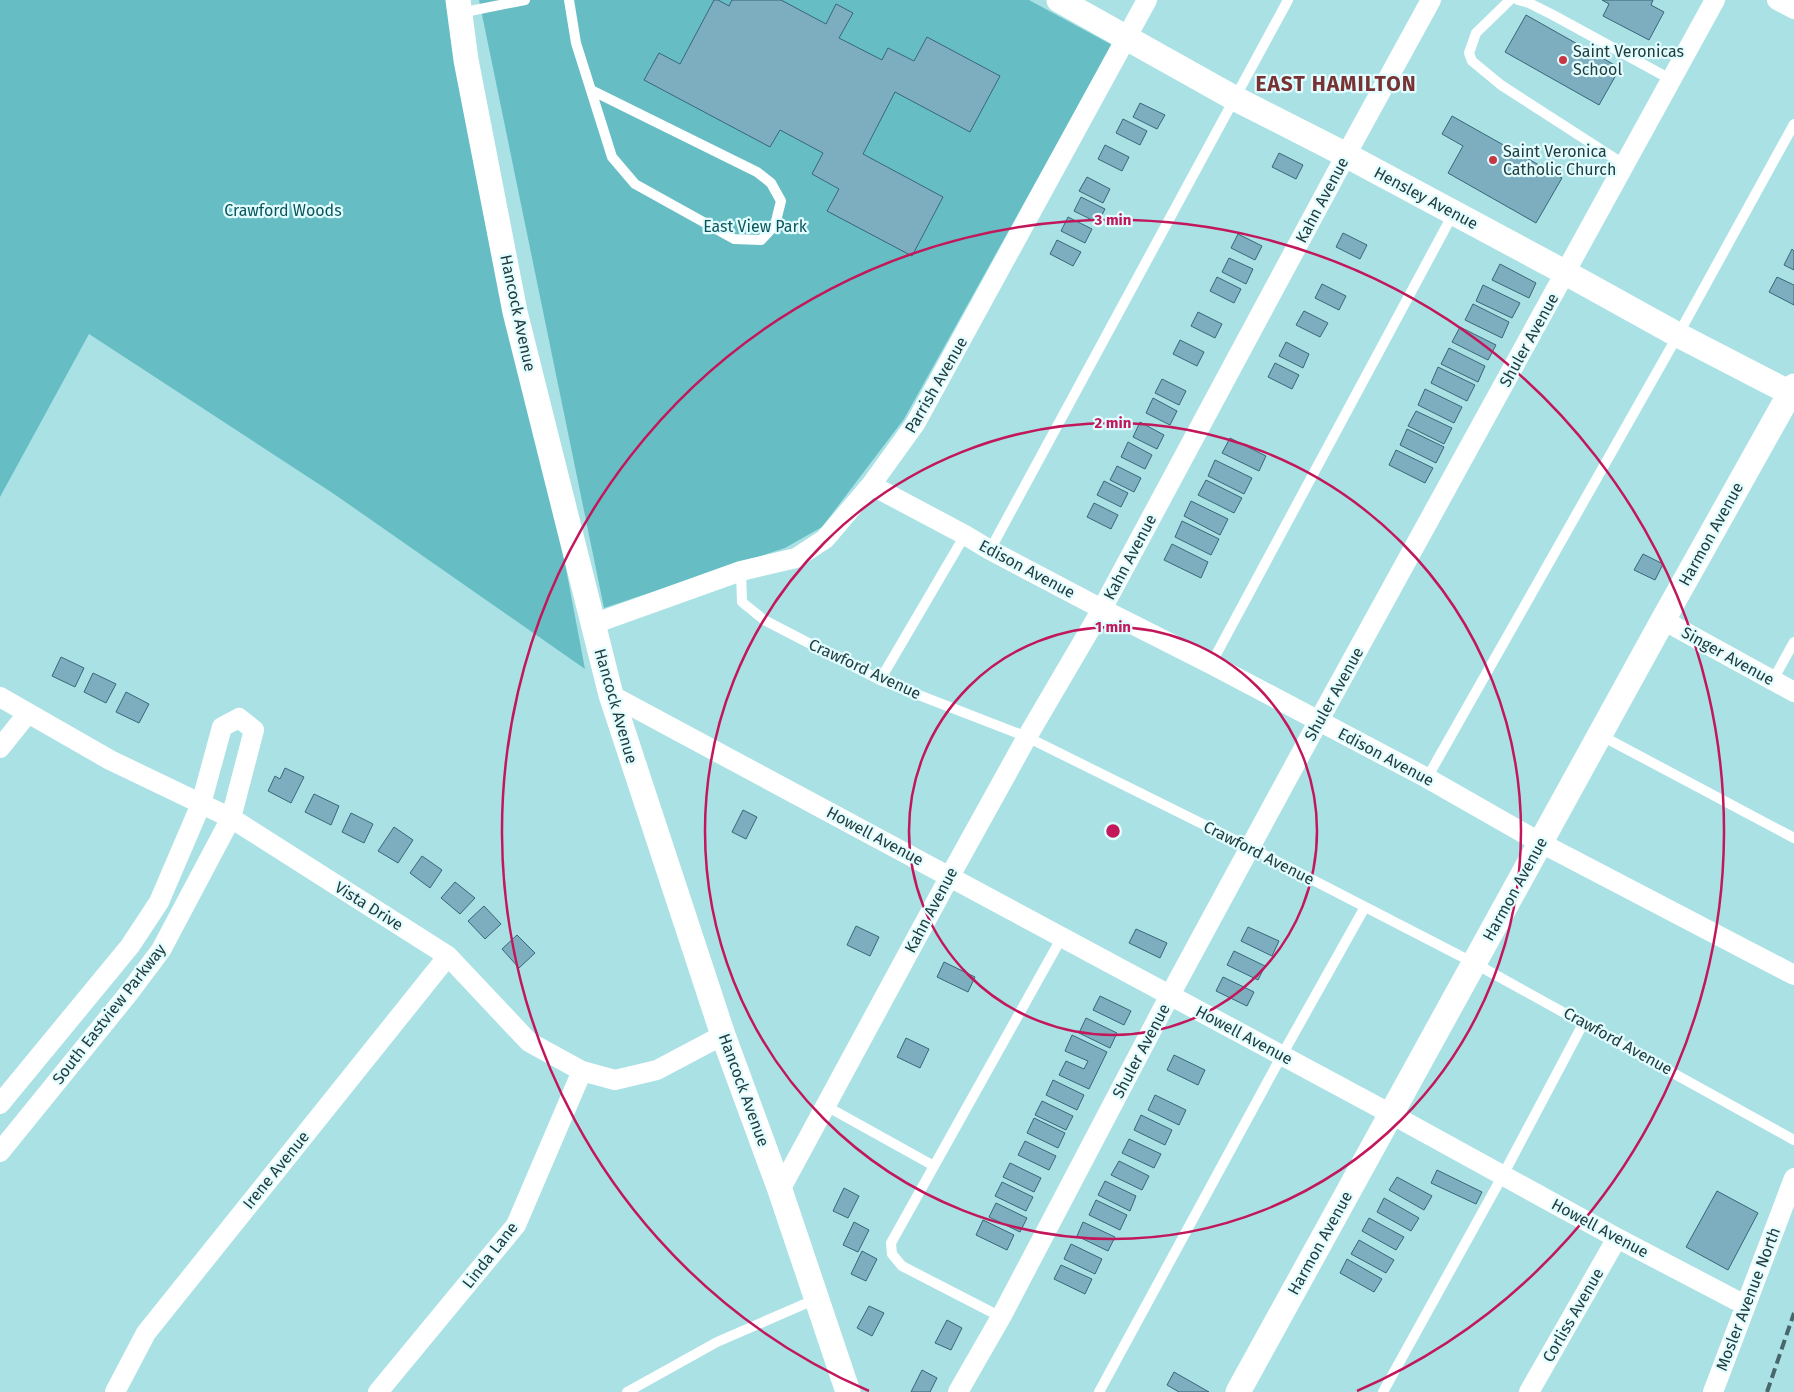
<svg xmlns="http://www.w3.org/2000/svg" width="1794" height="1392" viewBox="0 0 1794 1392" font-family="'Fira Sans',sans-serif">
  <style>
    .green { fill: #66bec4 }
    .building { fill: #7daebf; stroke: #386777 }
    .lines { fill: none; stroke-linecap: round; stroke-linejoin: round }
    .service { stroke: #fff; stroke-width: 10 }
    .minor { stroke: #fff; stroke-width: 20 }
    .tertiary { stroke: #fff; stroke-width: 25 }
    .rail { stroke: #48676a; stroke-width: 4; stroke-dasharray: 10 5; stroke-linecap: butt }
    .ring { fill: none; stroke: #c2185b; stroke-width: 2.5 }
    .poi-dot { fill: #c73742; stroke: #e1fdff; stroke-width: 2 }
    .labels { text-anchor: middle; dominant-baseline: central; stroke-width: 4.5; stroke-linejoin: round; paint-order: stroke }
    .poi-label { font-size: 16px; fill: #243b3d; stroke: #e1fdff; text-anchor: start }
    .street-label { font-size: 16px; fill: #243b3d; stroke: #e1fdff }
    .park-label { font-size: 16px; fill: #0c555a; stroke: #e1fdff }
    .district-label { font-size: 21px; font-weight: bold; letter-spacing: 1px; fill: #793233; stroke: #e1fdff }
    .centre { fill: #c2185b; stroke: #e1fdff; stroke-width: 2.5 }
    .ring-label { font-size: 15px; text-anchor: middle; font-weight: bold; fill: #c2185b; stroke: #e1fdff; stroke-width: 4.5; stroke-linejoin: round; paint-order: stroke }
  </style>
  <rect width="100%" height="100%" fill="#aae1e5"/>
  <!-- green -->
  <path class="green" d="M0,0H458L585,669L334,494L89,334L0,497Z
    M479,0H1029L1112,45L904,419L822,527L785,548L604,608Z"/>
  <!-- building -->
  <path class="building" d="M714,0H718L729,6L732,0H781L826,24L836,4L853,13L839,38L882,60L888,48L914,61L927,37L1000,76L970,132L895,92L863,154L943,197L912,256L827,211L839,189L812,174L823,153L780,130L770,147L644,80L659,53L680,64Z
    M1602,0H1653L1651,5L1664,12L1649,40L1603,16L1609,4Z
    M1526,15L1620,68L1599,105L1505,52Z
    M1140,103L1165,115L1157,129L1133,117Z
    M1452,116L1562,178L1536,223L1448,173L1463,146L1442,134Z
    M1123,119L1147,131L1140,145L1116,133Z
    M1105,145L1129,157L1122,171L1098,159Z
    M1279,153L1303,165L1296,179L1272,167Z
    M1087,177L1110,189L1103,203L1079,191Z
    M1081,197L1105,209L1098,223L1074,211Z
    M1068,217L1092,229L1085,243L1061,231Z
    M1343,233L1367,245L1360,259L1336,247Z
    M1238,234L1262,246L1255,260L1231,248Z
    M1057,240L1081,252L1073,266L1050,254Z
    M1792,249L1794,251V270L1784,265Z
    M1229,258L1253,269L1246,284L1222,272Z
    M1500,264L1536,283L1529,298L1492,280Z
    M1217,277L1241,289L1234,303L1210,291Z
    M1777,277L1794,285V305L1769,292Z
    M1322,284L1346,296L1339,310L1315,298Z
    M1483,285L1520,303L1512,318L1476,301Z
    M1473,304L1509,322L1502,338L1465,320Z
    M1304,311L1328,323L1320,337L1296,325Z
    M1198,312L1222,324L1215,338L1191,326Z
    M1460,327L1496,345L1488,360L1452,342Z
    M1180,340L1204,352L1197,366L1173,354Z
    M1286,342L1309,354L1303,368L1279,356Z
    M1449,348L1485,366L1478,382L1441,364Z
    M1275,363L1299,375L1292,389L1268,377Z
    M1438,367L1475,385L1467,401L1431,383Z
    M1162,379L1186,391L1179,405L1155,393Z
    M1425,389L1462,407L1454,423L1418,405Z
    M1153,398L1177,411L1170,425L1146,413Z
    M1416,411L1452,428L1444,444L1408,426Z
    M1140,422L1164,435L1157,449L1133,437Z
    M1407,429L1444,447L1436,463L1400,445Z
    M1230,438L1266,456L1259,471L1222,453Z
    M1128,442L1152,455L1145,469L1121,457Z
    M1396,450L1433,468L1425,483L1389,465Z
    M1215,460L1252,478L1244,494L1208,476Z
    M1117,466L1141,478L1134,492L1110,480Z
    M1206,480L1242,498L1234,513L1198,495Z
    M1104,481L1128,493L1121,507L1097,495Z
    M1191,501L1228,519L1220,535L1184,516Z
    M1094,503L1118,515L1111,529L1087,517Z
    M1182,521L1219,539L1211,555L1175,537Z
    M1172,544L1208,562L1201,578L1164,560Z
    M1643,554L1663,564L1655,580L1634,570Z
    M61,657L84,668L75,687L52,676Z
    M93,673L116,684L106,703L84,692Z
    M126,692L149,704L139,723L116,712Z
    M285,768L304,777L291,803L268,791L275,776L280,779Z
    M314,794L339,806L331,825L305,812Z
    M743,810L757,817L746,839L732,832Z
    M351,813L373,824L364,843L342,832Z
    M394,827L413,840L398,863L378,851Z
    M422,856L442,870L430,888L410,873Z
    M455,882L475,898L460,914L441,898Z
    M484,906L501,924L485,939L468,921Z
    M856,926L879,937L870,956L847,945Z
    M1248,927L1279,941L1272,956L1241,941Z
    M1136,929L1167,943L1160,958L1129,943Z
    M517,935L535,953L519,968L502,949Z
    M1234,951L1265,966L1258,980L1227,965Z
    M944,962L975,977L968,992L937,977Z
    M1223,977L1254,992L1247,1006L1216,991Z
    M1100,996L1131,1011L1124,1025L1093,1010Z
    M1086,1018L1117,1033L1110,1048L1079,1033Z
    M1072,1035L1107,1052L1089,1089L1059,1075L1066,1061L1084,1069L1088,1061L1065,1051Z
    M906,1038L929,1049L920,1068L897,1057Z
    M1174,1055L1205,1070L1198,1085L1167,1070Z
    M1053,1080L1084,1095L1077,1110L1046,1095Z
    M1155,1095L1186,1110L1179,1125L1148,1110Z
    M1042,1101L1073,1116L1066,1130L1035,1115Z
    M1141,1115L1172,1130L1165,1145L1134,1130Z
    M1034,1118L1065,1133L1058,1148L1027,1133Z
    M1129,1139L1161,1154L1154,1168L1122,1153Z
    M1025,1141L1056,1156L1049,1170L1018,1155Z
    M1119,1161L1149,1176L1142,1190L1111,1175Z
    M1010,1163L1041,1178L1034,1192L1003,1177Z
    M1437,1170L1482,1192L1476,1204L1431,1183Z
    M1397,1177L1432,1196L1424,1210L1389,1190Z
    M1105,1181L1136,1196L1130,1211L1098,1195Z
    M1002,1182L1033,1197L1026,1211L995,1196Z
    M844,1188L859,1196L848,1218L833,1211Z
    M1717,1191L1758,1213L1728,1270L1686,1247Z
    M1384,1198L1419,1218L1411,1231L1377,1212Z
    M1096,1200L1127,1215L1120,1230L1089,1215Z
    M996,1203L1027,1218L1020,1232L989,1217Z
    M1369,1218L1404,1237L1396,1250L1362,1231Z
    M983,1220L1014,1235L1007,1250L976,1235Z
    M854,1222L869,1230L858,1252L843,1245Z
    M1083,1222L1115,1237L1108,1251L1077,1236Z
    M1359,1240L1394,1260L1386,1273L1351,1254Z
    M1071,1244L1102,1259L1095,1274L1064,1259Z
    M862,1251L877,1259L866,1281L851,1274Z
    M1347,1259L1382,1279L1374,1292L1340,1273Z
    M1061,1265L1092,1279L1085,1294L1054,1279Z
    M869,1306L884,1313L872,1336L857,1328Z
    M947,1320L962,1328L951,1350L935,1343Z
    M922,1370L937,1378L930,1392H911Z
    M1174,1372L1209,1392H1179L1167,1385Z"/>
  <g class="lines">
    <!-- service -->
    <path class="service" d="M569,0L576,43L612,157L635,184L734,239L761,240L775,225L781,201L771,183L757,172L591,90
      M1510,0L1476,33L1469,53L1472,61L1501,85L1625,165
      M1518,0L1529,3L1553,15L1670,79
      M460,13L525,0
      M990,550L1288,0
      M741,571L742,602L764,620L880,680L1027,737L1251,848L1474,963L1794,1140
      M1211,664L1453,214
      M880,680L965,535
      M1773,680L1794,642
      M1600,735L1794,838
      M1427,778L1678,335L1794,124
      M826,1106L934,1166
      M1001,1317L902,1266L892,1254L891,1243L1062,937
      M627,1392L717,1342L816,1299
      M1099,1392L1282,1055L1365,907
      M1383,1392L1503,1175L1584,1022"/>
    <!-- minor -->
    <path class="minor" d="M1777,0L1794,9
      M871,485L965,535L990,550L1102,609L1211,664L1427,778L1541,843L1794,975
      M1663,620L1794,692
      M593,624L741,571L796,558L825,539L871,485L915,424L1147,0
      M611,695L1391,1114L1617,1238L1745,1305
      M0,697L110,760L231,818L448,956L529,1042L582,1071L615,1080L657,1070L723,1035
      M0,748L28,713
      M0,1104L130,946L159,902L201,804L222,727L239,718L254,730L231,818L161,950L128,994L0,1152
      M780,1190L950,876L1027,737L1102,609L1346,155L1431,0
      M115,1392L146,1333L448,956
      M378,1392L516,1225L582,1071
      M958,1392L1001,1317L1170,995L1318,722L1715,0
      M1529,1392L1617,1238
      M1713,1392L1794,1178"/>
    <!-- tertiary -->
    <path class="tertiary" d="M458,0L466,60L515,312L611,695L723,1035L780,1190L848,1392
      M1059,0L1234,98L1346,155L1566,273L1678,335L1794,395
      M1238,1392L1663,620L1794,386"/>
    <!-- rail -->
    <path class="rail" d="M1767,1392L1794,1313"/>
  </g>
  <!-- distance rings -->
  <g class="ring">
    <circle cx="1113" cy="831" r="204"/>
    <circle cx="1113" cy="831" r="408"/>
    <path d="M869 1391A611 611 0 1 1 1357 1391"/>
  </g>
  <!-- markers -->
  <g class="poi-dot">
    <circle cx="1563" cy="60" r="5"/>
    <circle cx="1493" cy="160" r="5"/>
  </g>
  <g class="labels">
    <!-- poi labels -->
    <g class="poi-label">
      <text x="1573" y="51">Saint Veronicas<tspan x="1573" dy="18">School</tspan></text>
      <text x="1503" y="151">Saint Veronica<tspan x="1503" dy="18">Catholic Church</tspan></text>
    </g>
    <!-- street labels -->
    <g class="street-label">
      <text transform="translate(1426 198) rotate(28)">Hensley Avenue</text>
      <text transform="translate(1322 200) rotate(-62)">Kahn Avenue</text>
      <text transform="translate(518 313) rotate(78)">Hancock Avenue</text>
      <text transform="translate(1529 340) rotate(-61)">Shuler Avenue</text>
      <text transform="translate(936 385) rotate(-60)">Parrish Avenue</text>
      <text transform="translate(1711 534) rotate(-61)">Harmon Avenue</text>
      <text transform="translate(1130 557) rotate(-62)">Kahn Avenue</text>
      <text transform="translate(1027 569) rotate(28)">Edison Avenue</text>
      <text transform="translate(1728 656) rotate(29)">Singer Avenue</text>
      <text transform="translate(865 669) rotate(25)">Crawford Avenue</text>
      <text transform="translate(1334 694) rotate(-61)">Shuler Avenue</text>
      <text transform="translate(616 706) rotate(74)">Hancock Avenue</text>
      <text transform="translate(1386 757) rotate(28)">Edison Avenue</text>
      <text transform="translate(875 836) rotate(28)">Howell Avenue</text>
      <text transform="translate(1259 853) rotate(27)">Crawford Avenue</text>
      <text transform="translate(1515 889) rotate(-61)">Harmon Avenue</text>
      <text transform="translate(369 906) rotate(32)">Vista Drive</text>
      <text transform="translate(931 910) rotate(-62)">Kahn Avenue</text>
      <text transform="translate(109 1014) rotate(-52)">South Eastview Parkway</text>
      <text transform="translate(1244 1035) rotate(28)">Howell Avenue</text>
      <text transform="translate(1618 1041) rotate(29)">Crawford Avenue</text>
      <text transform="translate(1141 1051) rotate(-62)">Shuler Avenue</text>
      <text transform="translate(744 1090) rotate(70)">Hancock Avenue</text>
      <text transform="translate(276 1170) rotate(-51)">Irene Avenue</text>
      <text transform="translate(1600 1228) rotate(28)">Howell Avenue</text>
      <text transform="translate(1320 1243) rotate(-61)">Harmon Avenue</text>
      <text transform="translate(490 1255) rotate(-52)">Linda Lane</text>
      <text transform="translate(1748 1299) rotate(-69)">Mosler Avenue North</text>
      <text transform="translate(1573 1315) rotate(-60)">Corliss Avenue</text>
    </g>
    <!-- park labels -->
    <g class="park-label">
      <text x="283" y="210">Crawford Woods</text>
      <text x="755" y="226">East View Park</text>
    </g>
    <!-- district labels -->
    <g class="district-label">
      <text x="1336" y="84">EAST HAMILTON</text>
    </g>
  </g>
  <circle cx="1113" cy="831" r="8" class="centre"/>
  <g class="ring-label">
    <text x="1113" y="225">3 min</text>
    <text x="1113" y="428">2 min</text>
    <text x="1113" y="632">1 min</text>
  </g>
</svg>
